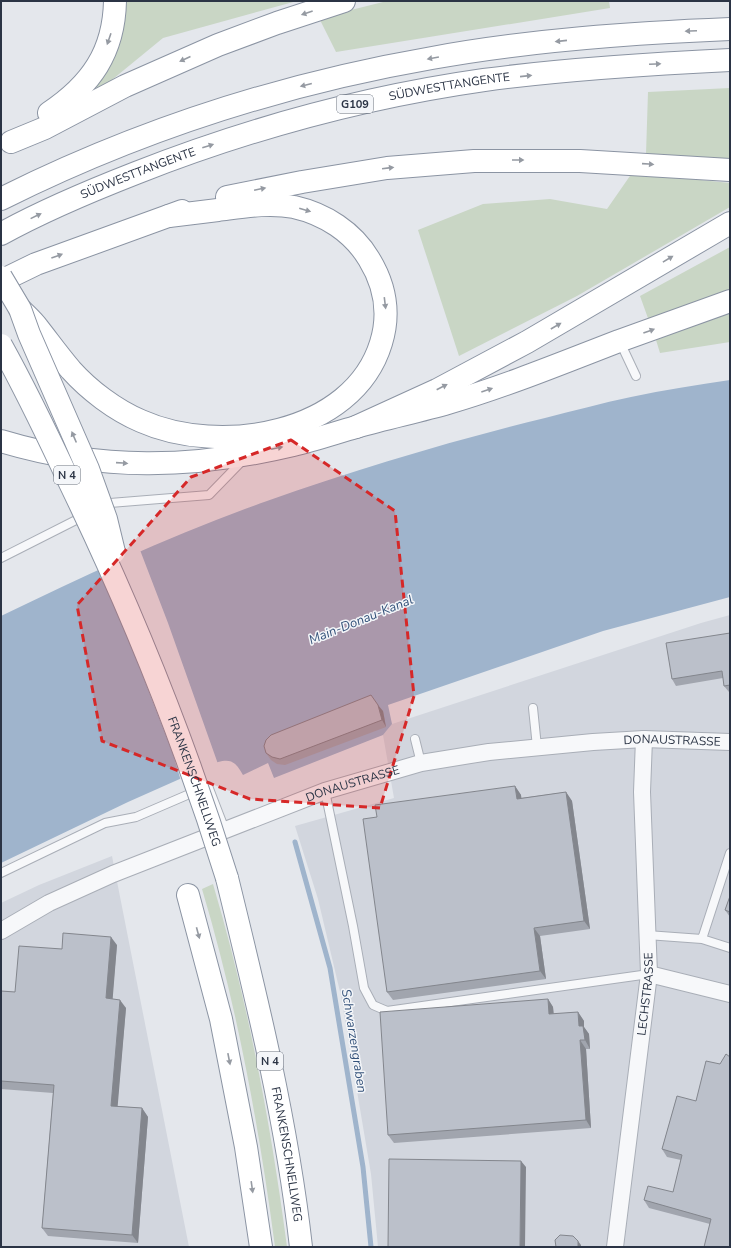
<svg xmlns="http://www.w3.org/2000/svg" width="731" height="1248" viewBox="0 0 731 1248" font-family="'Nunito Sans',sans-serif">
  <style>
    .built { fill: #d2d6de }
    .green { fill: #c9d6c5 }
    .water { fill: #9fb4cc }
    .pier { fill: #e4e7ec }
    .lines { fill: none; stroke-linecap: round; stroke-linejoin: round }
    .stream { stroke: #9fb4cc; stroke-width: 5 }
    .service-casing { stroke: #a9aeb7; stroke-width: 10 }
    .minor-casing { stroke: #a9aeb7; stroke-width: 18 }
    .trunk-casing { stroke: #8b94a3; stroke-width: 24 }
    .motorway-casing { stroke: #8b94a3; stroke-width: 24 }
    .service { stroke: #f7f8fa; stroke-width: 8 }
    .minor { stroke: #f7f8fa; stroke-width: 16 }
    .trunk { stroke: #fff; stroke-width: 22 }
    .motorway { stroke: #fff; stroke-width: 22 }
    .trunk-bridge-casing { stroke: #8b94a3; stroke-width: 24; stroke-linecap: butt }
    .trunk-bridge { stroke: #fff; stroke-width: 22 }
    .wall { fill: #a1a5ae }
    .shaded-wall { fill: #83868d }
    .building { fill: #bbc0ca; stroke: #83868d }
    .oneway { fill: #959aa2 }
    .marked { fill: #d62828; fill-opacity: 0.2; stroke: #d62828; stroke-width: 3; stroke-dasharray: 8 5; stroke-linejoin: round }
    .labels { text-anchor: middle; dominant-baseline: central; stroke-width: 3; stroke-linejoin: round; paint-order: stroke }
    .shield { fill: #f4f6f9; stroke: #676e7b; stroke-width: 1 }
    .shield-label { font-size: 11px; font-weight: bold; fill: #2b3445 }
    .street-label { font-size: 12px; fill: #2b3445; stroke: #f4f6f9 }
    .water-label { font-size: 13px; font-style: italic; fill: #34527a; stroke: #f4f6f9 }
  </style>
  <rect width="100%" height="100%" fill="#e4e7ec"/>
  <!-- built -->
  <path class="built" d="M730,615V1247H378L371,1174L341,996L318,899L295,826L394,798L383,735L392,724L701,623Z
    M112,856L189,1247H1V903L39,885Z"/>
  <!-- green -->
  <path class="green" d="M123,1H297L163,38L91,97L88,93Z
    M387,1H609L610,8L336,52L319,18Z
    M730,88V160L646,154L648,92Z
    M632,173L730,183V207L577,296L459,356L418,230L483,204L550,199L607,209Z
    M730,247V291L649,321L640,296Z
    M730,312V342L660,353L656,340Z
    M213,884C248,1002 271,1125 287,1247H275C259,1126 237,1006 202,889Z"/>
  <!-- water -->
  <path class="water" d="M730,380V597L603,631L388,705L392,724L383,735L274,778L268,763L243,775C236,763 232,758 218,762L128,802L1,863V616C88,574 176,533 267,501C358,469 451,441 545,418C573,411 602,403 631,397C664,390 697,385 730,380Z"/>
  <!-- pier -->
  <path class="pier" d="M140,550L168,623L218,764L181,781L173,754L105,578L100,568Z"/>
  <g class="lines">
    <!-- stream -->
    <path class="stream" d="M295,842L330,968L363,1167L371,1247"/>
    <!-- service casing -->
    <g class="service-casing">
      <path id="service" d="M620,342L636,376
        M102,507L110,503L209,495L244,459
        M1,558L84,516
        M533,708L537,747
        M415,739L421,763
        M325,791L353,926L364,988L373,1005L387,1011L649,974
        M1,873L105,823L136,817L208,786L225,830
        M647,935L702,939L730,853
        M702,939L730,948"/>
    </g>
    <!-- minor casing -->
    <g class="minor-casing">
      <g id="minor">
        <path id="s1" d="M1,931L49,903L113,874L325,791L421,763L489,752L593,742L644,739L730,742"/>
        <path d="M649,974L730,994"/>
        <path id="s2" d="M615,1247L649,974L642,792L644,739"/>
      </g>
    </g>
    <!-- trunk casing -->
    <g class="trunk-casing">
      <g id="trunk">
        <path d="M49,113C91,85 114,52 115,1"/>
        <path d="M11,142L45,128L125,86L218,45L277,23L344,1"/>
        <path d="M227,197L302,182L387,168L474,161H580L730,170"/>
        <path d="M1,199C137,131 282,84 432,58C530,40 631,33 730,29"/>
        <path id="s3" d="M1,234C44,210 90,191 136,173C248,129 364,97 484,80C565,69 648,64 730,60"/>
        <path d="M1,281L36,264L182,211"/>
        <path d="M20,309C26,315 33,321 38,328C49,342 59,356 71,370C89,390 115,410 141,421C219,456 353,435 381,343C390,314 385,285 369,259C353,232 325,214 294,207C269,202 242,207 218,210C202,212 185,214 169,216"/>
        <path d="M1,441C101,471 192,469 293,445C314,440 335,433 356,427C386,418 417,412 448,403C506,386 562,363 619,341C656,328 693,314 730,301"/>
        <path id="s4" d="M227,878C257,1000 287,1122 301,1247"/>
        <path d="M188,895L221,1019L246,1147L261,1247"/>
      </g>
    </g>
    <!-- motorway casing -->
    <g class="motorway-casing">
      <path id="motorway" d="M356,427L437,390L527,342L730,223"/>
    </g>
    <!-- service -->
    <use href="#service" class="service"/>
    <!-- minor -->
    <use href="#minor" class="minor"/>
    <!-- trunk -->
    <use href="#trunk" class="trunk"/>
    <!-- motorway -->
    <use href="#motorway" class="motorway"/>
    <!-- trunk-bridge casing -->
    <g class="trunk-bridge-casing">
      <g id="trunk-bridge">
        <path d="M1,277L20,309L29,334L88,469L106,519L114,552"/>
        <path id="s5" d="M1,345C26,390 48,436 70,483C132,611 185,742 227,878"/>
      </g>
    </g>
    <!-- trunk-bridge -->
    <use href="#trunk-bridge" class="trunk-bridge"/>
  </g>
  <!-- wall -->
  <path class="wall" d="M730,633V692H729L724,686L723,678L676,686L672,679Z
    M383,711L386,727L285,765L277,764L271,760L266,753Z
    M515,786L521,795V798L566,792L572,801L590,929L540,936L546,979L393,1000L387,992L377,817Z
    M730,896V917L725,910Z
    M117,945L112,999L126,1008L117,1106L142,1108L148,1117L138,1243L48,1236L42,1228L53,1093L1,1089V991L15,992L62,949Z
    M548,999L553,1007L554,1014L578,1012L584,1021V1027L589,1034L590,1049H586L591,1128L394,1143L388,1135Z
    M677,1096L730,1247L710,1224L649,1208L644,1200L673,1192L681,1160L667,1157L662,1149Z"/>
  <!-- shaded-wall -->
  <path class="shaded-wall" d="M378,705L383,711L386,727L382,720Z
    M515,786L521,795L523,808L517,799Z
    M566,792L572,801L590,929L584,921Z
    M534,928L540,936L546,979L540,971Z
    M111,937L117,945L112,1007L106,998Z
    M548,999L553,1007L554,1023L549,1014Z
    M120,1000L126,1008L117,1114L111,1106Z
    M578,1012L584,1021V1027L589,1034L590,1049L585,1040L579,1026Z
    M580,1040L586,1049L591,1128L586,1120Z
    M142,1108L148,1117L138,1243L132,1235Z
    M521,1161L526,1167L525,1247H520Z
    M578,1241L581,1245V1247H578Z"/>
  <!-- building -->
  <path class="building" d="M730,633V685L724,686L722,671L672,679L666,643Z
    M371,695L378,705L382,720L280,759L272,757L266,753L264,746L266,740L271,735Z
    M515,786L517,799L566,792L584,921L534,928L540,971L387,992L363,819L377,817L375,805Z
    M730,896V912L725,910Z
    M63,933L111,937L106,998L120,1000L111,1106L142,1108L132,1235L42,1228L54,1085L1,1081V991L15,992L19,946L62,949Z
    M548,999L549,1014L578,1012L579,1026H583L585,1040H580L586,1120L388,1135L380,1012Z
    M726,1054L730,1057V1247H704L711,1219L644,1200L648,1186L673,1192L682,1155L662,1149L677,1096L696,1101L706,1061L720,1064Z
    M389,1159L521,1161L520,1247H388Z
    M560,1235L573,1236L578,1241V1247H556L555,1240Z"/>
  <!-- one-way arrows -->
  <defs><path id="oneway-solid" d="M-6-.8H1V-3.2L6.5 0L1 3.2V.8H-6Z"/></defs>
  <g class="oneway">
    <use href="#oneway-solid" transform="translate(307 13) rotate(161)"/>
    <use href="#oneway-solid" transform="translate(691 31) rotate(177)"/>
    <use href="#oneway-solid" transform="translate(109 39) rotate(109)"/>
    <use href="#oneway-solid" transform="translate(561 41) rotate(174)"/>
    <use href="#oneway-solid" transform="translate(433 58) rotate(170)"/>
    <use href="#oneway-solid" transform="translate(185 59) rotate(156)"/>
    <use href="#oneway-solid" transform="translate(655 64) rotate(-3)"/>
    <use href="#oneway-solid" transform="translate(526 76) rotate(-6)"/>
    <use href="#oneway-solid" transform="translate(306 85) rotate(166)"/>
    <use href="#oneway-solid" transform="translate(208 146) rotate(-18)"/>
    <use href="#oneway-solid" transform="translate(518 160)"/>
    <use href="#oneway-solid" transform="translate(648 164) rotate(4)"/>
    <use href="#oneway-solid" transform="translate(388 168) rotate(-7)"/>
    <use href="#oneway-solid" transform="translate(260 189) rotate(-12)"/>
    <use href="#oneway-solid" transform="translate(305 210) rotate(16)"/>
    <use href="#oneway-solid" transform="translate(36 216) rotate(-26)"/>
    <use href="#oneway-solid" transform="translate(57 256) rotate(-20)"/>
    <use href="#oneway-solid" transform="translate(668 259) rotate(-31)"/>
    <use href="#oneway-solid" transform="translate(385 303) rotate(83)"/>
    <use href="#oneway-solid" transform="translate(556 326) rotate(-30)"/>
    <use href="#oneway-solid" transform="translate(649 331) rotate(-20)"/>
    <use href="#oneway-solid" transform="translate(442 387) rotate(-27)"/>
    <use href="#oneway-solid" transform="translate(487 390) rotate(-19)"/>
    <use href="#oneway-solid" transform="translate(74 437) rotate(-113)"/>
    <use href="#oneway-solid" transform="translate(277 448) rotate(-12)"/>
    <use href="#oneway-solid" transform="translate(122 463) rotate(4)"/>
    <use href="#oneway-solid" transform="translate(198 933) rotate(75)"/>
    <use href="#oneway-solid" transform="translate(229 1059) rotate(79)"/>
    <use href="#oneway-solid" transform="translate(252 1187) rotate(82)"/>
  </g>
  <!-- marked area -->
  <path class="marked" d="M291,440L395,511L414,696L380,808L250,799L102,741L77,605L191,477Z"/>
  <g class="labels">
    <!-- shield labels -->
    <g class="shield">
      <rect x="337" y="95" width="36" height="18" rx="3"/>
      <rect x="54" y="466" width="26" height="18" rx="3"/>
      <rect x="257" y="1052" width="26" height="18" rx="3"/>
    </g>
    <g class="shield-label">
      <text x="355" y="104">G109</text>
      <text x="67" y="475">N 4</text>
      <text x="270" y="1061">N 4</text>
    </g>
    <!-- street labels -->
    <g class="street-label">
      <text stroke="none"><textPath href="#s3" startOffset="474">SÜDWESTTANGENTE</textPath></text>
      <text stroke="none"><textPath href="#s3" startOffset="150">SÜDWESTTANGENTE</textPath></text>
      <text stroke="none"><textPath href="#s1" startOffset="706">DONAUSTRASSE</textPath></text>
      <text stroke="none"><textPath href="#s5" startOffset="478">FRANKENSCHNELLWEG</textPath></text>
      <text stroke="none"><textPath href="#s1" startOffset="382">DONAUSTRASSE</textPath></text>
      <text stroke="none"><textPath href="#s2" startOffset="255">LECHSTRASSE</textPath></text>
      <text stroke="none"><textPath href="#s4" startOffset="283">FRANKENSCHNELLWEG</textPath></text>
    </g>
    <!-- water labels -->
    <g class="water-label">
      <text transform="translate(361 620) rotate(-22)">Main-Donau-Kanal</text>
      <text transform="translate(354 1041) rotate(81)">Schwarzengraben</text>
    </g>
  </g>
  <!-- border -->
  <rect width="731" height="1248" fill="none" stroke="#2b3445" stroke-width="4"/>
</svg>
